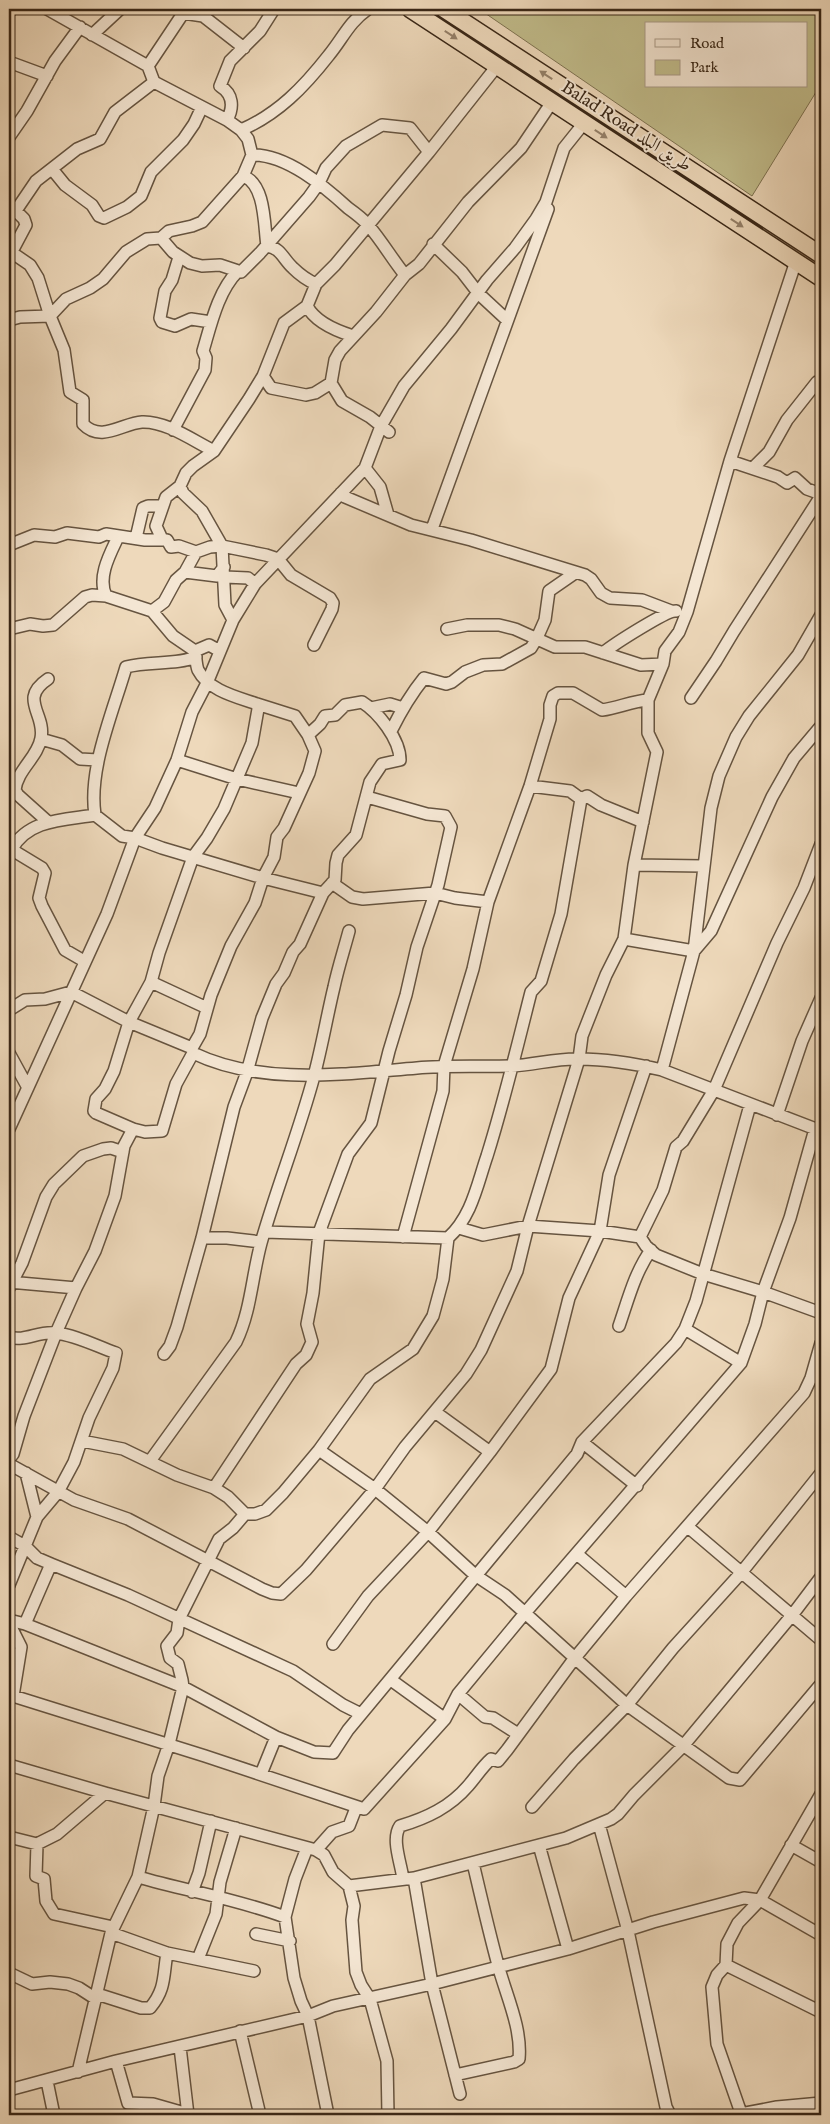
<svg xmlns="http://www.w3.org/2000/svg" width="830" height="2124" viewBox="0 0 830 2124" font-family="'IM FELL English',Amiri,serif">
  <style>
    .green { fill: #c1bc8b; stroke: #7d7251; fill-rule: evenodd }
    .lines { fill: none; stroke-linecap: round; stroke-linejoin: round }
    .minor-casing { stroke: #665440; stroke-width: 14 }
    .highway-casing { stroke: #392717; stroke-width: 19 }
    .minor { stroke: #f4e6d3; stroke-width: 11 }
    .highway { stroke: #eed9bb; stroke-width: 16 }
    .oneway { fill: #948069 }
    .labels { text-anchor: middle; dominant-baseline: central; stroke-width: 4; stroke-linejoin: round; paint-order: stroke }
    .street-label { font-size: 18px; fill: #392717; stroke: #f4e6d3 }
  </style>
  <rect width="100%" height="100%" fill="#eed9bb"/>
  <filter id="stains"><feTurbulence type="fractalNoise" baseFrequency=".004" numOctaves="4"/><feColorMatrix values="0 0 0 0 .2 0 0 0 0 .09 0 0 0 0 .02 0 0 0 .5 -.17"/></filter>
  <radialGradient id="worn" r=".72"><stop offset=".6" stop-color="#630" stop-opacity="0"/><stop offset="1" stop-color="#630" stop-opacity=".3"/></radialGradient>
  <!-- green -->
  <path class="green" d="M479,9H821V84L752,196ZM646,24H806V86H646Z"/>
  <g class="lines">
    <!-- minor casing -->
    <g class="minor-casing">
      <path id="minor" d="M47,9L148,66
        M9,12L12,9
        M183,13L203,16L244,48
        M92,35L120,9
        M9,62L47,76
        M227,120C234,107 233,94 220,86L230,61L260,31L274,9
        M241,130C278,114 304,87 329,55C343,38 349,22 368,9
        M9,137L27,111L55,61L80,27
        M252,155C286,154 324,186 348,208C355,213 363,219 368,225C382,241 392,259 405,275
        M52,169L65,185L92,205L99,216L104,218L127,207L141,196L151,172L183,140L194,124L202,107
        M243,176C266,184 264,227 267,246C281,248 283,259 293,268C300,275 307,280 316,284
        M161,238L173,252L190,263L202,266L220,265L241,272L260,253L309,197L319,183L326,168L346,146L382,125L410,128L429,152
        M433,244L462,272L479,294L507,320
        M11,252L30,265L38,278L50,316L64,350L70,392L83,400V424C101,443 123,423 142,422C166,421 192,440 214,451
        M9,257L26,225L24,219L17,212V209L36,181L77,149L100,139L115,112L154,82
        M179,257L172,280L165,291L160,318L162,322L175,326L191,319L211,322
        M307,306C315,322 337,331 353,336
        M9,320L20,317L50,316L66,299L90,288L103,279L126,252L147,239L161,238L169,231L192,226L202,222L243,176L252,155L248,139L241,130L227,120L154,82L148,66L186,9
        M263,376L271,388L306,395L315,393L331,383
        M173,430L205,370L206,358L203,351C211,324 218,291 238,271
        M389,432L370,417L342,401L331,383L335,360L340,351L376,312L405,275L419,264L468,202L521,148L552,102
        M730,461L778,477L787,483L795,478L807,489L821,494
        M365,468L380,487L388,515
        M753,468L769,452L787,420L817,382
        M180,486L183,493L202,511L222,546L225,605L233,620
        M341,493L345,497L411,525L471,540L585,575L591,579L601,593L610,598L642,600L671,611
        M432,529L548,209
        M136,538L143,508L148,506H163
        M162,539L156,526L166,497L180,486L186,473L193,466L214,451L249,399L263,376L284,323L307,306L316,284L335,265L429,152L497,66
        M9,545L34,535L55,537L67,533L99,537L106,534L145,540H167L171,547L179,546L196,552L210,547L222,546L266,555L278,559L291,575L330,598L333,603L332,609L314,645
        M185,572L217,576L224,567
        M225,577L248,578L255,584
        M106,596C97,577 110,554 118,537
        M152,611L164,602L176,580L185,572L196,552
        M9,629L30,624L43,626L53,625L85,597L92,595L106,596L152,611L173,636L195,651C196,657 196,665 198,670C209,691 237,697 257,704L258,709L252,743L224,809L207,838L193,857L159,953L151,982L129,1022L114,1071L105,1089L96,1099L94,1111L96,1113L133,1129
        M447,629L467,625H499L515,629L555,647H585L641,665L663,664
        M195,651L209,645L220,651
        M603,653C614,644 667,610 676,611
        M196,657C177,665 148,661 126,667C113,712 88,769 95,815L122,836L135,838L162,848L263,878L323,893
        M691,698L716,661L734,631L821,496
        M371,708L390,704L403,708
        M391,731C400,713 411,694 424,678L446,684L452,682L465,672L483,665L502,664L531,648L537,638L545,620L549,591L575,573
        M41,739L62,745L80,759L98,760
        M177,760L237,779L299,793
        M581,799L587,796L601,805L643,822
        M47,821L18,795L15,790C17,770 38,757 41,738C46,714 18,699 48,679
        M9,848L42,868L45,873L39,898L42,906L65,950L84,961
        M12,849C28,819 65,820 95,815
        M634,865L703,866
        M332,883L352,897L363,899L435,893L455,898L488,902
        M624,939L694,951
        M694,951L711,931L772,797L794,758L821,726
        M151,982L207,1008
        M9,1010L25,1000L45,999L71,992L129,1022L192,1048L193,1053C262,1086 343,1074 417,1068C448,1065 480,1067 511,1066C534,1065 557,1058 579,1059C606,1059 636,1064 662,1070L821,1131
        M192,1048L200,1034L211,995L231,946L255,903L263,878L274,857L277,837L284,828L309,773L315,751L308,735L295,716L257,704
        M9,1053L27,1086
        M662,1070L694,951L711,808L719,776L736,737L749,716L798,655L821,615
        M777,1115L802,1041L821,998
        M9,1129L107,914L135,838L155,808L177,760L192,712L207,683L233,620L255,584L365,468L381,426L404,386L451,329L487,280L515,248L536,219L546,202L564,148L584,123
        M459,1228L483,1235L528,1226L600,1231L640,1237L646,1246L656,1255L703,1274L763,1292L821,1313
        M265,1232L448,1238
        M403,1237L443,1091L444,1066L473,969L488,902L530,786L550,719V705L553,696L558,693H573L602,710C618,708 632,701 648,700
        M640,1237L663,1190L676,1147L683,1141L714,1090L777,943L804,888L821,844
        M202,1238H227L261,1242
        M9,1282L76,1288
        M9,1288L22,1263L46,1197L54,1184L83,1156L103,1149L111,1148L123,1152
        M619,1326C628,1300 635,1272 651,1250
        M685,1329L741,1363
        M9,1337C25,1342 38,1331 55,1333C76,1335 96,1346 116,1353L113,1368L89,1418L74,1462L58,1492L37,1517L9,1585
        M164,1354L170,1346L177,1327L202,1238L234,1107L247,1072L262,1018L276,984L284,973L293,952L300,944L323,893L335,880L336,863L338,855L356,835L370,782L382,764L400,760C400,739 378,712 362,702L345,705L335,715L325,716L320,724L308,735
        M435,1412L490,1452
        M82,1441L123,1449L177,1475L214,1488L228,1497L245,1514
        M582,1442L637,1486
        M319,1450L375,1489L428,1532L475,1575L505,1595L627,1705L729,1778L740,1780L821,1684
        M9,1459L13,1454L24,1416L56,1333L76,1288L95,1251L115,1196L124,1146L133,1129L145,1132L162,1131L176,1084L193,1053
        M150,1461L236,1342C251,1311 252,1276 261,1243C277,1187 299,1132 314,1076C322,1046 327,1016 334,987C338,968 344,950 349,931
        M9,1464L74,1500L128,1519L262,1589L272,1593L281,1594L306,1570L375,1489L405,1447L466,1374L481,1350L517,1271L528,1226L579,1059L582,1036L606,975L624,939L634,865L657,752L648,733V700L663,664L665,651L679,632L687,612L730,461L796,261
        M26,1473L37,1517
        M214,1488L296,1364L306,1355L312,1342L307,1324L313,1293L319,1233L348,1154L371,1123L389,1051L406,995L417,947L438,885L451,827L445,816L427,814L367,797
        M688,1527L821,1640
        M9,1537L25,1546L37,1558L51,1564L128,1595L293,1671L343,1705L361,1714
        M577,1554L626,1596
        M9,1620L25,1624L183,1687L276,1737L314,1752L333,1753L348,1730L577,1454L582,1442L676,1343L685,1329L696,1301L750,1105
        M9,1623L21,1647L13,1696L205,1756L364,1809L445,1719L458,1694L525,1613L741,1363L755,1324L763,1292L790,1218L815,1129
        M25,1624L51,1564
        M333,1644L368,1596L428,1532L490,1452L551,1369L569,1298L600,1231L609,1175L646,1066
        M391,1680L445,1719
        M458,1694L485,1717L493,1718L518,1734
        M9,1765L105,1793L316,1850L332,1832L349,1826L356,1808
        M261,1774L276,1737
        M532,1807L574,1759L627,1705L673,1648L741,1573L821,1473
        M599,1824L628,1931L666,2107L670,2115
        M9,1837L37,1844L57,1834L105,1793
        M37,1844L36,1876L44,1879L46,1901L54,1914L113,1927
        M539,1845L568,1949
        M791,1845L821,1862
        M307,1848L295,1879L285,1917L294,1978L301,2001L308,2016L328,2115
        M316,1850L324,1855L333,1872L349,1886L354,1906L352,1920L356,1972L361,1985L370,1999L387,2061L388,2115
        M138,1877C187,1891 237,1899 285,1917
        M414,1878L566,1838L611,1819L618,1814L634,1795L683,1746L793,1614L821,1577
        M403,1879C401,1863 391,1839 400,1826C427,1818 450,1807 468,1786C476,1777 482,1767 491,1759L498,1761L507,1750L574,1659L626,1596L804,1393L811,1378L821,1343
        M349,1886L414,1878L432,1984L460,2094
        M192,1892L199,1873L211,1821
        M111,1933L167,1953L254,1971
        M256,1934L290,1941
        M198,1959L216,1914L220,1882L236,1828
        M726,1965L727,1944L738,1923L760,1900L821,1794
        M726,1965L717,1975L712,1987L717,2044L741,2113
        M726,1965L821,2012
        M9,1973L32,1984L50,1982L68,1984L79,1988L96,1999
        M97,1994L141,2008H150C166,1989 163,1976 167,1953
        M240,2031L260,2115
        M180,2047L188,2115
        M116,2061L128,2103L153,2104L188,2114
        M78,2072L111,1933L138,1877L154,1806L158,1776L169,1744L179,1703L183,1687L182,1680L178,1664L170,1658L167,1646L177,1633L179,1619L219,1539L233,1528L245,1514H255L266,1510L283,1493L319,1450L370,1379L413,1349L433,1316L443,1279L448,1238C472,1216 477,1185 487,1156C504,1102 517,1047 531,992L541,981L561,914L581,799L570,791L530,786
        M455,2075L514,2062L519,2059C522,2028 506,1995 498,1965C489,1932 481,1897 473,1863
        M47,2081L54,2115
        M9,2090L116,2061L308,2016L333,2006L432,1984L568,1949L653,1922L744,1898L760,1900L821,1935
        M735,2115L777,2107L821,2103"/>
    </g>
    <!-- highway casing -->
    <g class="highway-casing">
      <path id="highway" d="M410,9L821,278
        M444,9L821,255"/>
    </g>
    <!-- minor -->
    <use href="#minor" class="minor"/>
    <!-- highway -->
    <use href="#highway" class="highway"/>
  </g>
  <!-- one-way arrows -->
  <defs><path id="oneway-solid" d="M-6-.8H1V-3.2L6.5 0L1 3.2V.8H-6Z" transform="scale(1.25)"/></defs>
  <g class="oneway">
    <use href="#oneway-solid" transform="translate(451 35) rotate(33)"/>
    <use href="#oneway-solid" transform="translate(546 75) rotate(-147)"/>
    <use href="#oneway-solid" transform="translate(601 134) rotate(33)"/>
    <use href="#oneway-solid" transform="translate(737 223) rotate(33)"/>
  </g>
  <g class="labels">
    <!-- street labels -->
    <g class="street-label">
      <text transform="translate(626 127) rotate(33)">Balad Road طريق البلد</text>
    </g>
  </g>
  <!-- margin -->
  <rect width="830" height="2124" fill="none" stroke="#eed9bb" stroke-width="30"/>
  <rect x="10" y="10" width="810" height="2104" fill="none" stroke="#392717" stroke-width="2.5"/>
  <rect x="15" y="15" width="800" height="2094" fill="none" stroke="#392717"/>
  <!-- legend -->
  <rect x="645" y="22" width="162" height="65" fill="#f4e6d3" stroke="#a99a88"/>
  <rect x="655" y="39" width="25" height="8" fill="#f4e6d3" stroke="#a99a88"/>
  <text x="690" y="48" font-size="15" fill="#392717">Road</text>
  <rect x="655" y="60" width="25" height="15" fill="#c1bc8b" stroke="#a99a88"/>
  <text x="690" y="72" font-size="15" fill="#392717">Park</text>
  <rect width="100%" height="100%" filter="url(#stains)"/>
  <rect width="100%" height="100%" fill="url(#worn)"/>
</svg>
